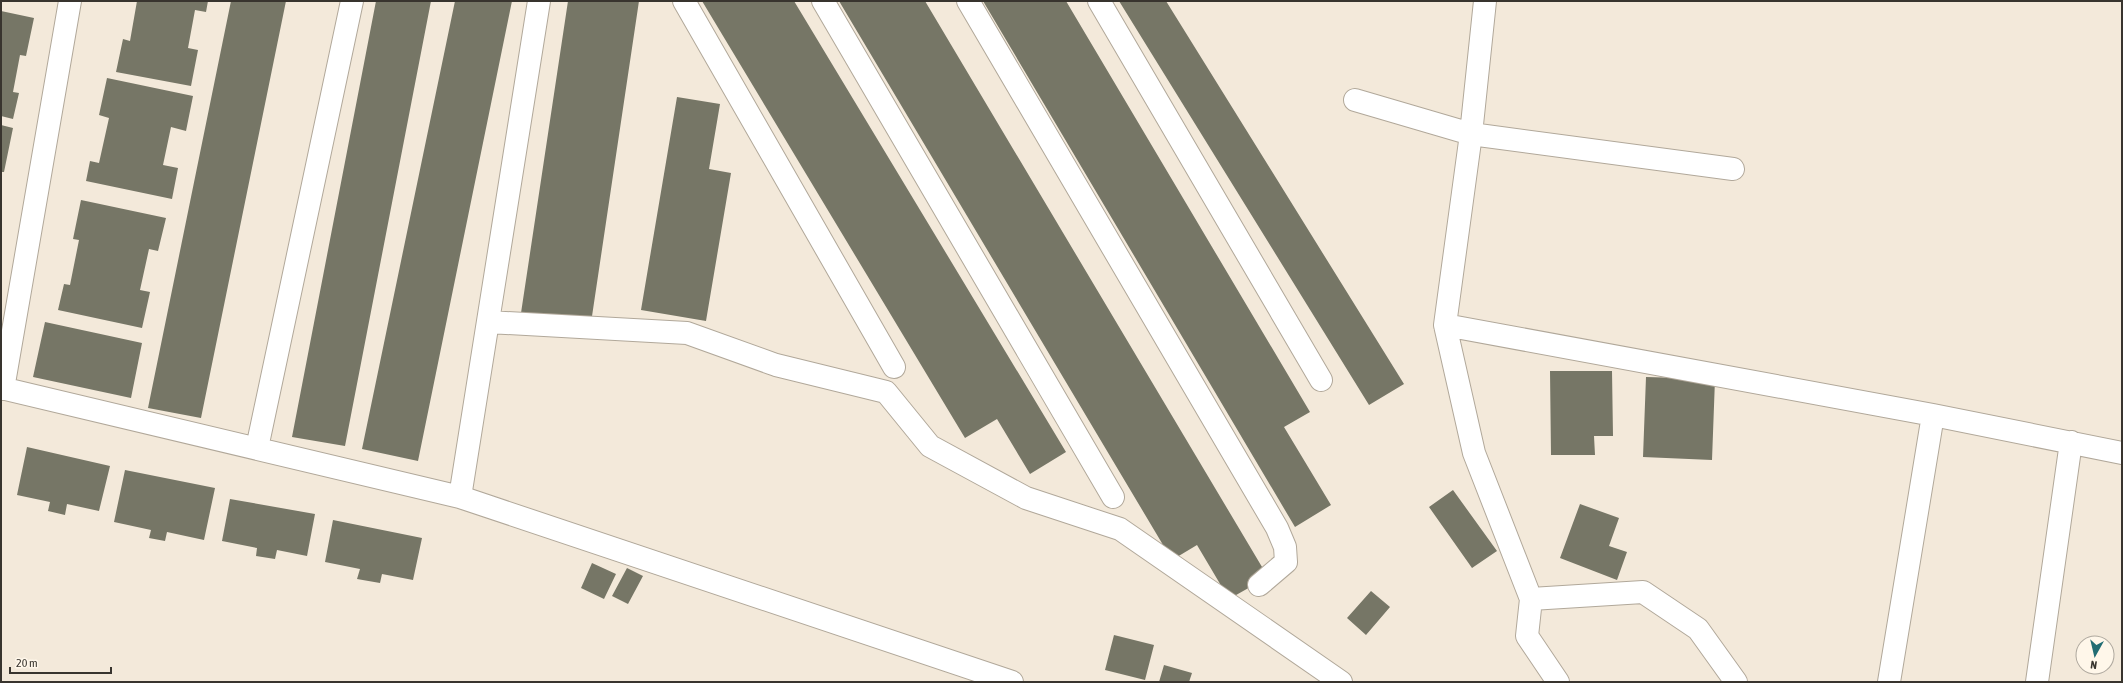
<svg xmlns="http://www.w3.org/2000/svg" width="2123" height="683" viewBox="0 0 2123 683" font-family="'Asap Condensed',sans-serif">
  <style>
    .building { fill: #767666 }
    .lines { fill: none; stroke-linecap: round; stroke-linejoin: round }
    .street-casing { stroke: #b1a89a; stroke-width: 24 }
    .street { stroke: #fff; stroke-width: 22 }
  </style>
  <rect width="100%" height="100%" fill="#f3e9da"/>
  <!-- building -->
  <path class="building" d="M137,1H208L206,12L195,10L188,48L198,50L191,86L116,72L123,39L130,41Z
    M231,1H286L201,418L148,408Z
    M376,1H431L345,446L292,437Z
    M455,1H512L418,461L362,449Z
    M568,1H639L591,323L521,313Z
    M702,1H794L1066,452L1030,474L997,419L965,438Z
    M839,1H925L1268,577L1229,599L1197,545L1172,560Z
    M983,1H1066L1310,412L1284,427L1331,505L1295,527Z
    M1119,1H1166L1404,384L1369,405Z
    M1,11L34,18L26,56L20,55L13,92L19,93L13,119L1,116Z
    M107,78L193,96L186,131L171,127L163,165L178,168L172,199L86,181L90,161L99,163L109,118L99,115Z
    M677,97L720,104L709,169L731,173L706,321L641,310Z
    M1,125L13,128L4,172H1Z
    M81,200L166,218L158,251L149,249L140,290L150,292L142,328L58,310L64,284L70,285L79,240L73,239Z
    M45,322L142,343L131,398L33,377Z
    M1550,371H1612L1613,436H1594L1595,455H1551Z
    M1646,377L1715,379L1712,460L1643,457Z
    M27,447L110,466L99,511L67,504L65,515L48,511L50,502L17,495Z
    M125,470L215,488L204,540L167,532L165,541L149,538L151,530L114,522Z
    M1453,490L1497,551L1472,568L1429,507Z
    M230,499L315,514L307,556L277,550L275,559L256,556L257,548L222,541Z
    M1580,504L1619,518L1609,546L1627,552L1617,580L1560,558Z
    M333,520L422,538L413,580L382,574L380,583L357,579L360,569L325,562Z
    M592,563L616,574L604,599L581,588Z
    M627,568L643,576L628,604L612,596Z
    M1371,591L1390,607L1366,635L1347,618Z
    M1114,635L1154,645L1145,680L1105,670Z
    M1164,665L1192,673L1189,682H1159Z"/>
  <g class="lines">
    <!-- street casing -->
    <g class="street-casing">
      <path id="street" d="M684,1L894,367
        M823,1L1113,497
        M968,1L1277,528L1285,547L1286,562L1259,585
        M1099,1L1321,380
        M1485,1L1471,134L1445,325L1474,453L1531,599L1527,636L1558,682
        M1355,100L1471,134L1733,169
        M488,322L687,333L776,365L886,392L930,446L1026,498L1120,529L1341,682
        M1445,325L1933,415L2122,453
        M1,388L460,497L1012,682
        M3,389L70,1
        M257,448L352,1
        M460,497L539,1
        M1531,599L1643,592L1698,629L1736,682
        M1889,682L1933,415
        M2037,682L2071,442"/>
    </g>
    <!-- street -->
    <use href="#street" class="street"/>
  </g>
  <!-- border -->
  <rect width="2123" height="683" fill="none" stroke="#38342e" stroke-width="4"/>
  <!-- north arrow -->
  <g transform="translate(2095 655) rotate(188)"><circle r="19" fill="#fff7ea" stroke="#afa99f"/>
  <path d="M0-3L7 15L0 10L-7 15Z" fill="#226d73"/>
  <text y="-6" font-size="11" font-weight="bold" text-anchor="middle" fill="#38342e">N</text>
  </g>
  <!-- scale -->
  <path d="M10 667v6h101v-6" fill="none" stroke="#38342e" stroke-width="2"/>
  <text x="16" y="667" font-size="12" fill="#38342e" stroke="#fff7ea" stroke-width="3" paint-order="stroke">20 m</text>
</svg>
